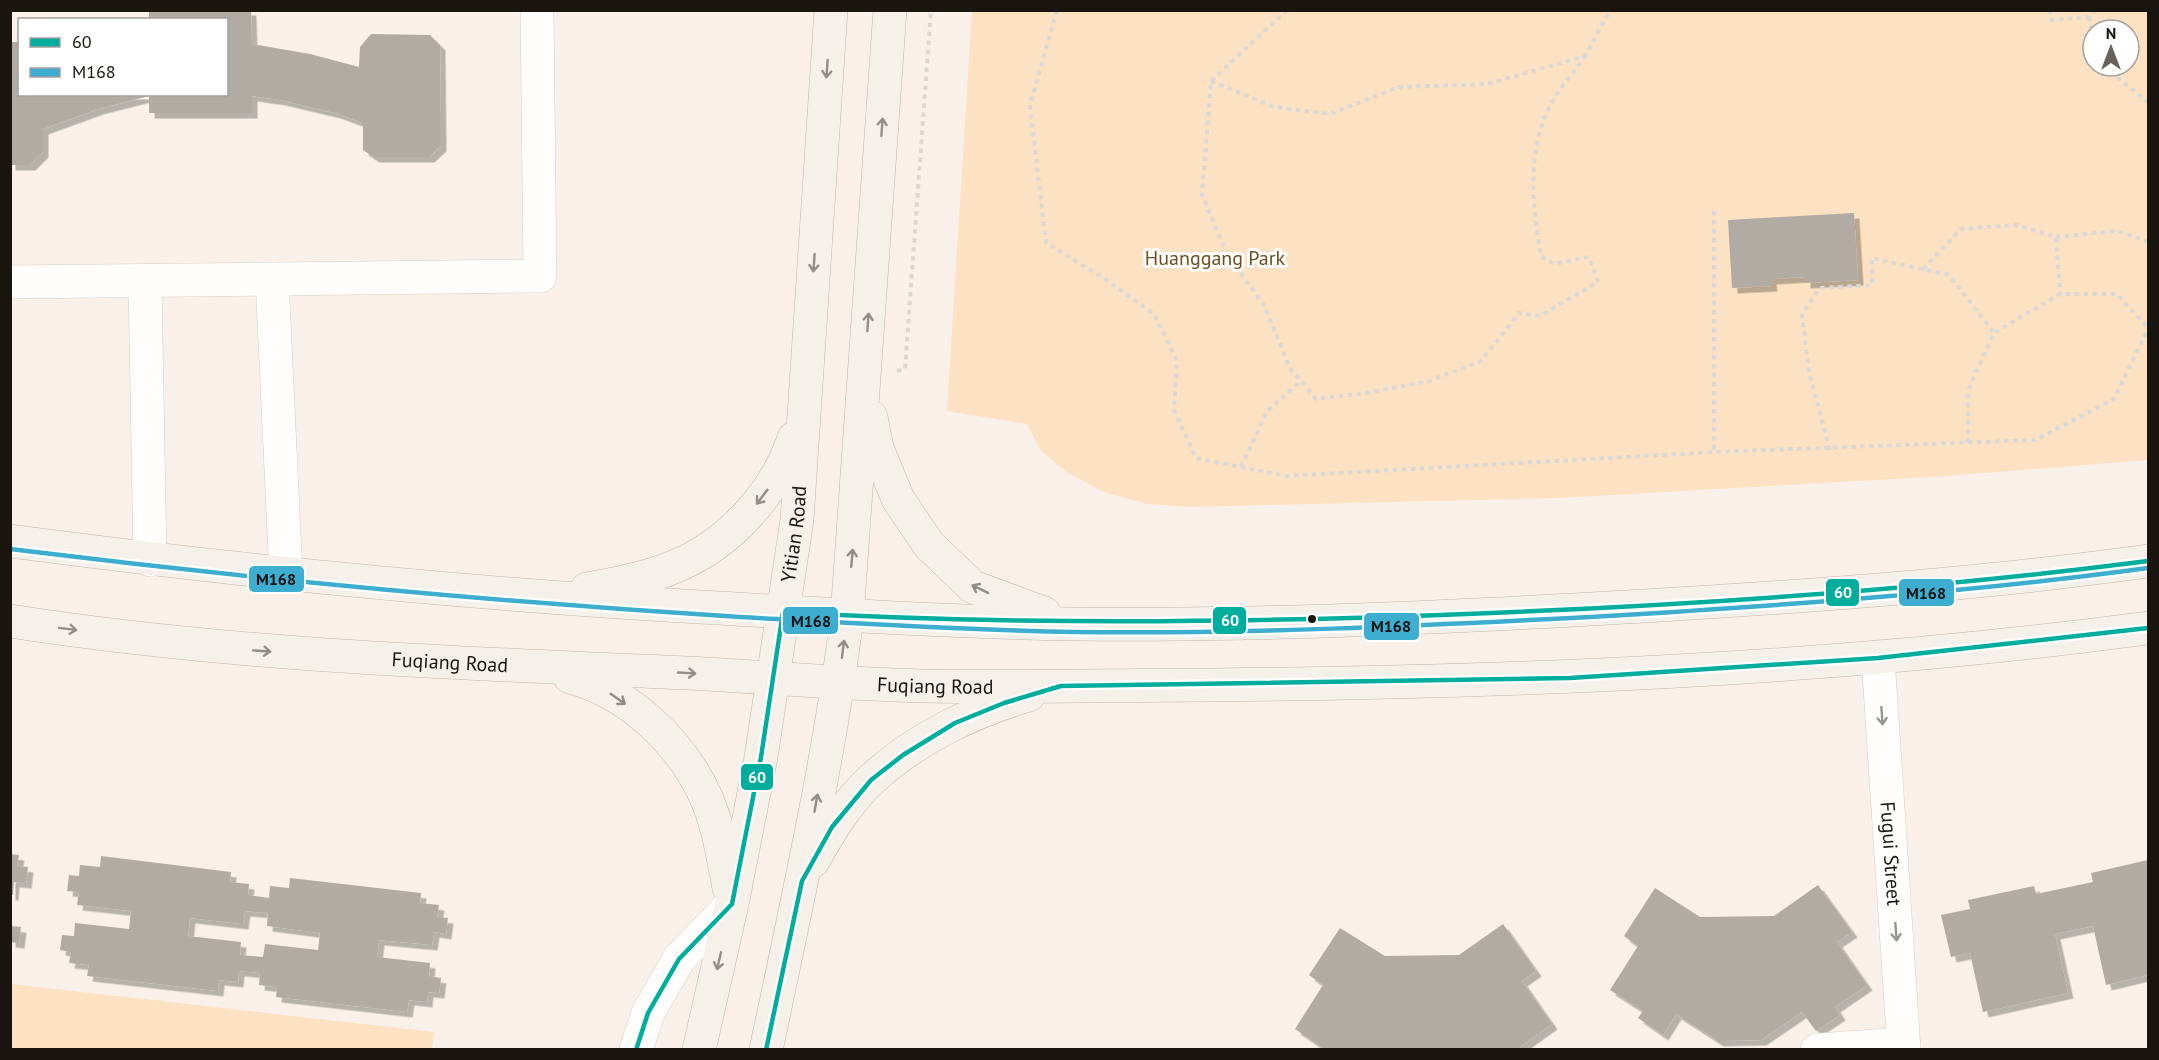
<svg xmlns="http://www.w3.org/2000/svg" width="2159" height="1060" viewBox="0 0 2159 1060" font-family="'PT Sans',sans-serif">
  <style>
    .green { fill: #fce2c3; fill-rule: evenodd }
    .building { fill: #b1aba4; fill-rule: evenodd; filter: url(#shadow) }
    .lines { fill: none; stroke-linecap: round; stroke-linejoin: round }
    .minor-casing { stroke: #d5cec7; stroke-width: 34 }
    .major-casing { stroke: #c0b5a8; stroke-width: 34 }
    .path { stroke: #dad8d5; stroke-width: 4; stroke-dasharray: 4.5 4.5; stroke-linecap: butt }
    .minor { stroke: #fefdfc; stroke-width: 33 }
    .major { stroke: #f6f0ea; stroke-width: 33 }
    .bus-1-casing { stroke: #fff; stroke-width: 9 }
    .bus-2-casing { stroke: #fff; stroke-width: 9 }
    .bus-1 { stroke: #01ad9c; stroke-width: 4.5 }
    .bus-2 { stroke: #3daecf; stroke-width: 4.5 }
    .oneway { stroke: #938d87 }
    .oneway2 { stroke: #979591 }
    .bus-dot { fill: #1a150e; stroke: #fff; stroke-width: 2 }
    .labels { text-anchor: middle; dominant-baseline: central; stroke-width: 6; stroke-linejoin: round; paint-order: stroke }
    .park-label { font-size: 20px; fill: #6f4c1b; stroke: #fff }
    .street-label { font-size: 20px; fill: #1a150e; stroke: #fff }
    .line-badge { stroke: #fff; stroke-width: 2 }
    .badge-label { font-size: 16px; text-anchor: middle; font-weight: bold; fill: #fff }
    .pale-badge-label { font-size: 16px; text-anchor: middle; font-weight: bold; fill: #111 }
  </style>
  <defs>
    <filter id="shadow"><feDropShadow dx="5.5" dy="5.5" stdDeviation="0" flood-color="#0004"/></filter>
  </defs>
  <rect width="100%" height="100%" fill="#f9f1e9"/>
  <!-- green -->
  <path class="green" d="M972,11H2148V460L1947,476L1558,498L1190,507L1147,504L1106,493L1069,474L1041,451L1027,424L947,411ZM2093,30H2129V66H2093Z
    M11,984L434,1032L432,1049H11Z"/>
  <!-- building -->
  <path class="building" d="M149,10H251L252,44L310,54L359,67L360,47L371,34L430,35L440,45L441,146L429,157H374L363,150V123L335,113L280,100L252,96V113H149V96L98,109L43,129V152L30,165H10V42H20V94H226V20H149Z
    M1854,213L1858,280L1805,283V277L1771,279L1772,286L1732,288L1728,220Z
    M10,854L19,855L17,866L28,867L26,883L14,882L13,895H10Z
    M101,856L231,872L230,882L249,884L248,895L269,898L270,886L289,888L290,878L421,893L420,903L439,905L437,917L448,918L446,934L434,932L432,945L379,940L377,957L430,963L429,976L441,978L439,993L428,992L427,1002L409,1000L407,1012L276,997L277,987L259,985L260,973L239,971L238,982L219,980L218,991L87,976L89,965L69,963L71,952L60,950L62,935L74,936L75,923L129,929L131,911L77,905L79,892L67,891L69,875L79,876L80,865L100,867ZM245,911L268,913L267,926L320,933L318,950L265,944L263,957L252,956L240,955L241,942L188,936L190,918L243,924Z
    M2148,860V975L2106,985L2093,926L2055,934L2068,993L1983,1012L1970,953L1951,957L1941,915L1970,909L1968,900L2034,886L2036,894L2093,882L2091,873Z
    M1818,885L1852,932L1837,942L1867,985L1835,1007L1840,1015L1816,1031L1802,1012L1761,1040L1718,1041L1676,1014L1663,1035L1638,1018L1643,1011L1610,990L1638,946L1624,936L1655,888L1700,917L1774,916Z
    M1503,924L1536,971L1522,981L1552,1024L1520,1047L1522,1050H1326L1295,1029L1323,985L1309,975L1340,928L1385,956L1459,955Z
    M10,926L21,927L19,943L10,942Z"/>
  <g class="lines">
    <!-- minor casing -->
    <g class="minor-casing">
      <g id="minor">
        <path d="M272,279L286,575"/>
        <path d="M145,281L150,560"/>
        <path d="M10,282L540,276L537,10"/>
        <path id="s1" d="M1878,658L1904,1050"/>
        <path d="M636,1050L648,1013L679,959L732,904"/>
        <path d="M1817,1050L1904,1044"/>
      </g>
    </g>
    <!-- major casing -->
    <g class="major-casing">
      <g id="major">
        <path d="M871,417L877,448L898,499L929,545L973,587L1044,613"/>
        <path d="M10,541C246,572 481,595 718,608C836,615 955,622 1073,624C1263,626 1455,617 1644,606C1813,596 1981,584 2148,561"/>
        <path d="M587,589C616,584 648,578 676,566C730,544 776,492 794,438"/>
        <path id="s2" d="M10,621C235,656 460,663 687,673C765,677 844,684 923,686C1020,688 1117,685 1214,685C1526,682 1839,669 2148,628"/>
        <path d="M570,677C628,692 680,741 705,795C718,823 723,857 729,888"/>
        <path d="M813,861C829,832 847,802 872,779C915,739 973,711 1029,695"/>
        <path id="s3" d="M699,1050L732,904L761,757L797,520L831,10"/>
        <path d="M766,1050C796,906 829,762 847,617L890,10"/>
      </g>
    </g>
    <!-- path -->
    <path class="path" d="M1057,10L1030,105L1046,243L1102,277L1154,314L1177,361L1174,410L1196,458L1286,476L1714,452L2035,440L2114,399L2148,329
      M1287,10L1211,81L1202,195L1229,258L1264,305L1290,368L1316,399L1367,393L1429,381L1481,361L1519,313L1540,316L1598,282L1589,257L1554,264L1541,256C1533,208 1527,161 1546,114C1554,94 1573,74 1585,56
      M2050,10L2051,20L2089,17L2096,10
      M2089,17L2093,36
      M2103,66L2148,102
      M1211,81L1274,107L1330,114L1399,87L1488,84L1585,56L1610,10
      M1714,211V452
      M2056,237L2118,231L2148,242
      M1923,269L1961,229L2017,225L2056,237L2060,294
      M897,371L905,369L931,10
      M1968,443V390L1994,333L2060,294H2117L2148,328
      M1830,450L1809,372L1802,315L1820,288L1872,285V258L1949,275L1994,333
      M1241,467L1267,411L1301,381"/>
    <!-- minor -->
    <use href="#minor" class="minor"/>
    <!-- major -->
    <use href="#major" class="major"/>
    <!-- bus-1 casing -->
    <g class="bus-1-casing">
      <path id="bus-1" d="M636,1050L648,1013L679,959L732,904L761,757L783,612C1019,626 1255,623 1491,613C1711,604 1930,589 2148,561
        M766,1050L802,881L832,827L871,780L903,755L955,723L1004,703L1061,686L1570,678L1878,658L2148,628"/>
    </g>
    <!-- bus-2 casing -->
    <g class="bus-2-casing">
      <path id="bus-2" d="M10,549C253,579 496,602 740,617C851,623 962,630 1074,632C1246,634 1418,626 1590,617C1777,606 1963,593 2148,568"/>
    </g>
    <!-- bus-1 -->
    <use href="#bus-1" class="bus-1"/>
    <!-- bus-2 -->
    <use href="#bus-2" class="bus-2"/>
  </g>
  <!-- one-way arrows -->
  <defs><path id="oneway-shaft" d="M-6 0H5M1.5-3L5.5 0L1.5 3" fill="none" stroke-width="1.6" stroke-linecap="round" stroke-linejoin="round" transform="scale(1.5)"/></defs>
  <g class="oneway">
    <use href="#oneway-shaft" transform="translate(827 69) rotate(94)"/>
    <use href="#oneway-shaft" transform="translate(882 127) rotate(-86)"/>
    <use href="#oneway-shaft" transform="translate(814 263) rotate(94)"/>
    <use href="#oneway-shaft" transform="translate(868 322) rotate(-86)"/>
    <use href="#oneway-shaft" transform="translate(762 497) rotate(127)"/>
    <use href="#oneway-shaft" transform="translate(852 558) rotate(-85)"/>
    <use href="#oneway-shaft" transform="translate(980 589) rotate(-154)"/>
    <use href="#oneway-shaft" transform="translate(68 629) rotate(7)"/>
    <use href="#oneway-shaft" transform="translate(843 649) rotate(-83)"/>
    <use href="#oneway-shaft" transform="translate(262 651) rotate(4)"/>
    <use href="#oneway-shaft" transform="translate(687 673) rotate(3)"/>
    <use href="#oneway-shaft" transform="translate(618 699) rotate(35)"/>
    <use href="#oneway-shaft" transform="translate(816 803) rotate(-80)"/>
    <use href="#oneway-shaft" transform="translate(719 961) rotate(103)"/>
  </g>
  <g class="oneway2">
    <use href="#oneway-shaft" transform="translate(1882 716) rotate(86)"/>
    <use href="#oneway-shaft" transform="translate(1896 932) rotate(86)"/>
  </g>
  <!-- markers -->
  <circle class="bus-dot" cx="1312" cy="619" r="5"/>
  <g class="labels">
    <!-- park labels -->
    <g class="park-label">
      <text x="1215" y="258">Huanggang Park</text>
    </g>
    <!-- street labels -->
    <g class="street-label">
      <text stroke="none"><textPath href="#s3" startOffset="525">Yitian Road</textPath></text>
      <text stroke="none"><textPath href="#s2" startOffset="442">Fuqiang Road</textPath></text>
      <text stroke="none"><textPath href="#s2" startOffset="928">Fuqiang Road</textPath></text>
      <text stroke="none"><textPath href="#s1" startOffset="196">Fugui Street</textPath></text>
    </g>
  </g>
  <g class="line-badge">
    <rect x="248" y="565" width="57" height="28" rx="6" fill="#3daecf"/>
    <rect x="1825" y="578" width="35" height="29" rx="6" fill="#01ad9c"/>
    <rect x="1898" y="578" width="57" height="29" rx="6" fill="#3daecf"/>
    <rect x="1212" y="606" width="35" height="29" rx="6" fill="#01ad9c"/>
    <rect x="782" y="606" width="57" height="29" rx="6" fill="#3daecf"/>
    <rect x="1363" y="612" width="57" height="29" rx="6" fill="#3daecf"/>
    <rect x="740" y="763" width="34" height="28" rx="6" fill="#01ad9c"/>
  </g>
  <g class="badge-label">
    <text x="1843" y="598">60</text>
    <text x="1230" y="626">60</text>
    <text x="757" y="783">60</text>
  </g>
  <g class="pale-badge-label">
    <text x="276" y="585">M168</text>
    <text x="1926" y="599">M168</text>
    <text x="811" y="627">M168</text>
    <text x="1391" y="632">M168</text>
  </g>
  <!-- border -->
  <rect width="2159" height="1060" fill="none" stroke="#1a150e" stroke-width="24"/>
  <!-- legend -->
  <rect x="18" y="18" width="210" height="78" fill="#ffffff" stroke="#a3a19f" stroke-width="1.5"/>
  <rect x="30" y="38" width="30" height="9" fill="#01ad9c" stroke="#a3a19f" stroke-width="1.5"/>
  <text x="72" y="48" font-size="18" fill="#1a150e">60</text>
  <rect x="30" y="68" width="30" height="9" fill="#3daecf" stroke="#a3a19f" stroke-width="1.5"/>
  <text x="72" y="78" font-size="18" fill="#1a150e">M168</text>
  <!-- north arrow -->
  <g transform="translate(2111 48)"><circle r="28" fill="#ffffff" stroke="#a3a19f" stroke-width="1.5"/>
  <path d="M0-4.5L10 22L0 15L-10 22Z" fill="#68625b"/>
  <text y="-9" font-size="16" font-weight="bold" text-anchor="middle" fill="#1a150e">N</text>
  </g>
</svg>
